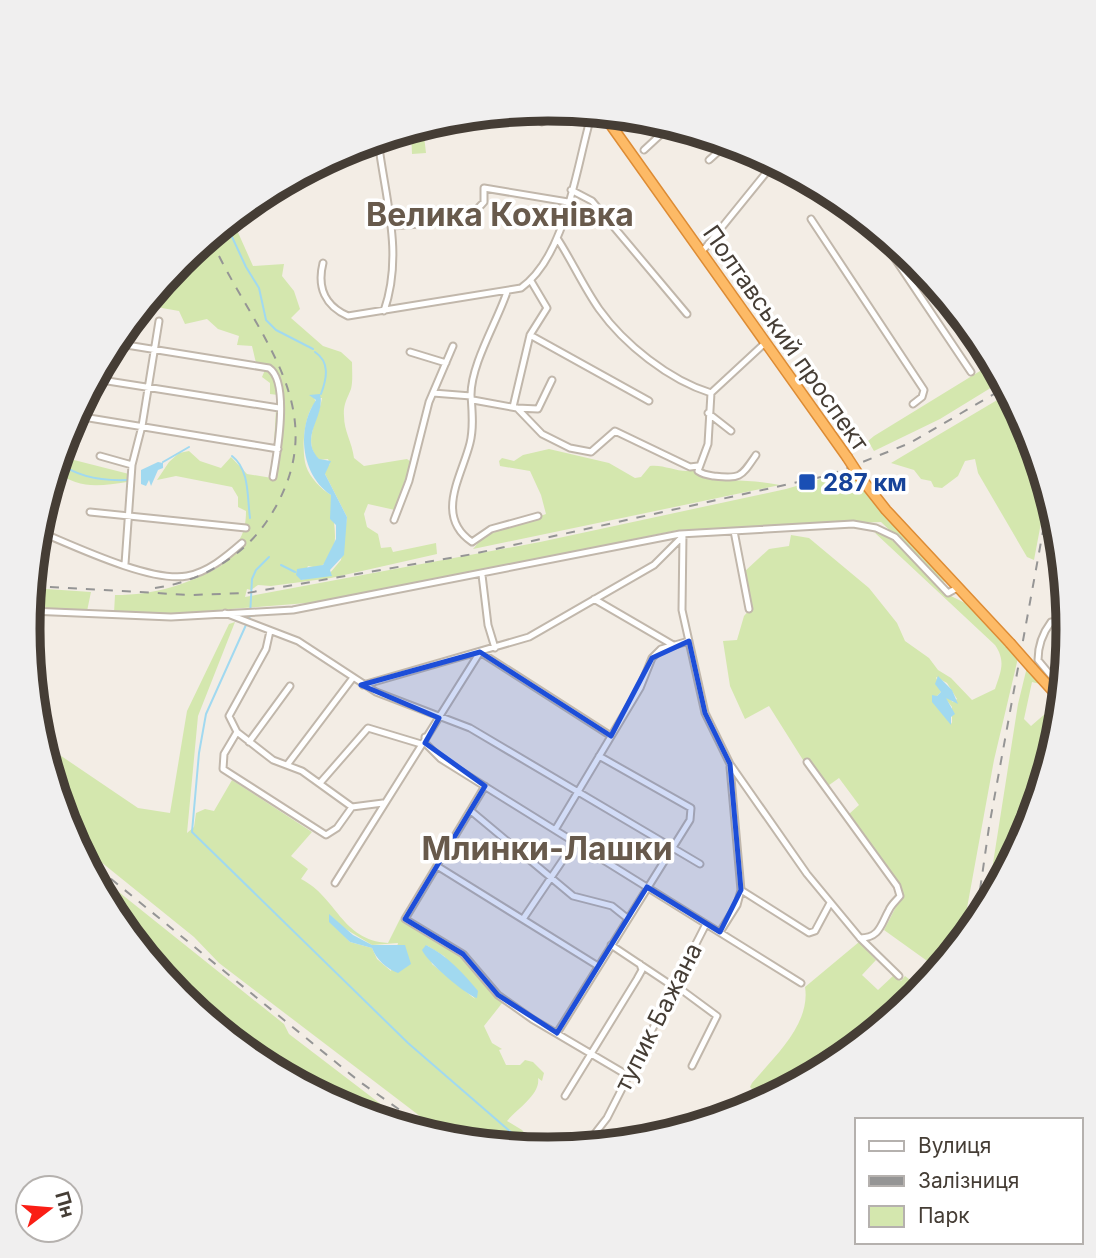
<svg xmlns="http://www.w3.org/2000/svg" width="1096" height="1258" viewBox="0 0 1096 1258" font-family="Inter,sans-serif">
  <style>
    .green { fill: #d4e7ae; fill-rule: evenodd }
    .water { fill: #a1d9f0 }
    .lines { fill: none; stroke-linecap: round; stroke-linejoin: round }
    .stream { stroke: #a1d9f0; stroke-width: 2 }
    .minor-casing { stroke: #c1b7ab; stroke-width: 9 }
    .highway-casing { stroke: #dd8c35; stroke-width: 12 }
    .minor { stroke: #fff; stroke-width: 5 }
    .highway { stroke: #fdba66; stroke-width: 9 }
    .rail { stroke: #959595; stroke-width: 2; stroke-dasharray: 9 9; stroke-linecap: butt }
    .highway-bridge-casing { stroke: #dd8c35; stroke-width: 12; stroke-linecap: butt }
    .highway-bridge { stroke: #fdba66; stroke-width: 9 }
    .marked { fill: #1d4ed8; fill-opacity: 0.2; stroke: #1d4ed8; stroke-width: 5; stroke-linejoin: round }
    .transit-dot { fill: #1a4fb4; stroke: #fff; stroke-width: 2.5 }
    .labels { text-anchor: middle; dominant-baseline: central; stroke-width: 7; stroke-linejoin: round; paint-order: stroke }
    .street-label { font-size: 24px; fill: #453d35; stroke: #fff }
    .transit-label { font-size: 24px; font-weight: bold; fill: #164399; stroke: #fff; text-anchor: start }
    .district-label { font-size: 32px; font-weight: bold; fill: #685a4c; stroke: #fff }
    .rim { fill: none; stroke: #453d35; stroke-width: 9 }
  </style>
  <rect width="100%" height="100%" fill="#f3ede5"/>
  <!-- green -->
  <path class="green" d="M423,127L426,153L412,154L411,130Z
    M232,219L253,266L284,264L282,276L294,291L300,309L291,318L323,346L341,352L352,362C352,371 353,381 351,389C347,399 343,405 344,416C344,431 352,442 354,458L364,466L407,459L411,462L395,510L368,504L364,514L367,527L378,534L381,548L391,547L393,552L436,543L437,554L331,578L271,586L258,585L251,590L247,589L245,597L540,542L786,489L851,470L882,513L947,580L944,582L881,522L678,530L332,601L167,614L114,613L115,595C155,595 187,585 222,565L221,558C239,545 246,534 246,511L238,507V497L232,487L176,476L157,480L169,462L179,453L189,451L200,461L221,468L231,457L247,474L272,478L276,409H280L278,395L270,394V383L262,377L267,365L256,363L252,346L237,345L239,336L218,329L207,319L185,324L179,311L145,305L181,261L188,255L199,253L198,247ZM314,398H322C319,419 301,441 319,460L328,459L330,464L325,468V474L347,517L341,560L330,573L301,580L308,566L318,568C346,553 331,519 331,495C321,489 310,478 306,466C301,450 304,413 316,402Z
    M991,360L1002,381L940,419L874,451L868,441L874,436L980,371Z
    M1009,393L1029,430L1047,491L1034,560L1027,557L978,473L975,459L965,461L958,476L942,488L934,487L931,481L921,479L914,470L891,463Z
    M64,443L74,460L129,474L127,482C100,486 78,490 55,470Z
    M549,449L609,463L635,478L641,477L650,466C665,464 679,474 695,470L698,475C725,482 752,479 780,485L473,549L484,536L546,514L541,495L530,471L500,466L499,461L502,458L514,461L523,455Z
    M874,532L889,537L945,593L973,607L1018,658L994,760L961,941L957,940L955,949L915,997L837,1062L742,1111L754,1091L750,1087L752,1083C774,1057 811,1024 805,987L859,942L876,960L862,975L878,990L894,975L901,981L905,976L918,986L930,963L884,930L903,893L849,814L859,805L839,778L825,788L819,779H815L769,706L745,719L730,686L723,641L737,640L744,616L751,608L744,572L769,549L789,546L791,535L809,538L869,588L897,623L905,641L929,658L938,670L951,678L972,700L995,689C1001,671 1006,661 995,645ZM936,677L947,683L957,699L953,702L947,696L945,698L952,707V724L937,696L941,692Z
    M32,588L91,592L87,611L30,608Z
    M235,622L198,716L187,833L194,827L196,813L205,809L214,811L232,780L312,832L291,856L308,869L301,879C337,897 341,940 388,943L400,919L459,955L503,1002L484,1026L492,1043L502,1049L499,1050L506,1065H520L525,1060L533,1062L544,1073L542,1081L538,1078C541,1094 517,1109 507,1121L522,1130L537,1148L450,1139L219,963L194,937L75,841L67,828L42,743L138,808L170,813L187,711L229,624ZM329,919L372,945L398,943L391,971L377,959L372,948L350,942ZM426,945L444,956L475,999L432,964Z
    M1027,667L1056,698L1040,684L1032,682L1024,719L1031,726L1054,706H1058V731L1028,828L986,908L1018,704Z
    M90,869L284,1024L289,1034L412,1128L349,1109L259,1061L180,996L115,918Z"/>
  <!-- water -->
  <path class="water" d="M320,394C326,417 298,437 319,459L331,461L325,474L347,517L344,555L330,570L332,576L301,580L296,575L297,569L323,565L336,539V525L330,519L331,495C301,475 296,429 316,400L309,395Z
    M158,462L163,463V468L158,470L151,486L149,480L146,486L141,484V470Z
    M938,676L952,690L958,704L946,698L955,714L951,717V725L932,702V695L937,696L941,692L935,684Z
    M329,914L353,935L372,945H405L411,964L398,973C387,969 376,959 372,948L350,942L329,922Z
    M426,945C448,956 463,973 478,991L477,998C467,996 427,962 422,950Z"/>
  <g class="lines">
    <!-- stream -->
    <path class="stream" d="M226,224L246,267L259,288L266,320L276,330L313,349
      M315,352C330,362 327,378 321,394
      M232,456C250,470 247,497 250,518
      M58,462C77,477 104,481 128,480
      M163,462L189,447
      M269,557L256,570L252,579L250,616L206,714L199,753L192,832L408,1043L528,1147
      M281,565L295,572"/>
    <!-- minor casing -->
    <g class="minor-casing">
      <path id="minor" d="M542,122L566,111
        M378,140C385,198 404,254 384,311
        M644,150L671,125
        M709,160L728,143
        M571,190L592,201L687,314
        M811,219L924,390L922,397L913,404
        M392,226C420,223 465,226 484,202V188L568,202
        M873,226L971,372
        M557,238C572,261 583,286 599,309C624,344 669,380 711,393
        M701,253L774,163
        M323,263C317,287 325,306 348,316L521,288C567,255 576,166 592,113
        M507,292C497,322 471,364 471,395C472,410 474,427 470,443C462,476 434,516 472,542L491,529L538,516
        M530,335L649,401
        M114,343L269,368C290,382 277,454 273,477
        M410,352L446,363
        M95,379L279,408
        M433,393L471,396
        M473,400L517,408L542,434L570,448L591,452L615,431L690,467L698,466
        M513,407L530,335L547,308L531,281
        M517,408L538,409L552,380
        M708,413L731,431
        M77,416L278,449
        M73,443L78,410
        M756,455C741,477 741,479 714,476C707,475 704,475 698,471L708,444L711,393L765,343
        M100,456L132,465
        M90,512L246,528
        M394,520L409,481L429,402L453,346
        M38,531C72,545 151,583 187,576C208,572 226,557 242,543
        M734,531L749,609
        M42,533L58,487L51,485
        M683,534L682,610L705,713L730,764L807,874L860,938L899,976
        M125,564L132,465L142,426L159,321
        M482,575L488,625L495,648
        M594,599L673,645
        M30,611L171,617L293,610L680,534L853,524L876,528L895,537L948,593L959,587
        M225,613L298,641L376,692L470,728L700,864
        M270,631L266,649L229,716L237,732L224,754L223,769L326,835L337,828L352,807
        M363,685L529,637L654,565L682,537
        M1062,689L1038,660C1038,645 1042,634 1051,622L1067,620
        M237,732L273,760L302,771L352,807L383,803
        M425,737V743L441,759L801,983
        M249,742L290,686
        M807,762L897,886L900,896C896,901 891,905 889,910C881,924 880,938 860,938
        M287,765L352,679
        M320,783L368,728L421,744
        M485,786L405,919L463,954L498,995L532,1019L627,1075
        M471,811L573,896L612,906L627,918
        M555,830L640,688L652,658L661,649L689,641
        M437,866L598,966
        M335,883L480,652L611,736
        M741,890L809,933L815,931L830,903
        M523,919L575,842
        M720,932L737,905L741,890L730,767
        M611,945L674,987
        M675,985L717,1016L692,1066
        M557,1033L690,820L691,808L599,756
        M565,1096L637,979L642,970L640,964
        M597,1132L599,1139L609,1143
        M586,1145L607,1118L706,924"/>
    </g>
    <!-- highway casing -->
    <g class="highway-casing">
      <path id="highway" d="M603,114L847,457
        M860,477L886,510L1010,643
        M1032,668L1061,700"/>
    </g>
    <!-- minor -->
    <use href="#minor" class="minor"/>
    <!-- highway -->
    <use href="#highway" class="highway"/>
    <!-- rail -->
    <path class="rail" d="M32,586L191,595L247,593L473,554L830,475L910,443L1006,387
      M155,588C199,582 242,558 267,521C341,410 253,335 210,237
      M83,856L360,1082L437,1136
      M975,925L989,827L1049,498"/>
    <!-- highway-bridge casing -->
    <g class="highway-bridge-casing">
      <path id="highway-bridge" d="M847,457L860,477
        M1010,643L1032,668"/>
    </g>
    <!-- highway-bridge -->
    <use href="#highway-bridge" class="highway-bridge"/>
  </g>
  <!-- marked area -->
  <path class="marked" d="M689,641L705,713L730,764L741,890L720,932L647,887L557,1033L498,995L463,954L405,919L485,786L425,743L439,718L361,685L480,652L611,736L652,658Z"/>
  <!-- markers -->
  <rect class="transit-dot" x="798" y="473" width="18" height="18" rx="3.5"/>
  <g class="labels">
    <!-- street labels -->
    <g class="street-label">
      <text transform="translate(786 338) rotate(55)">Полтавський проспект</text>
      <text transform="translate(658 1017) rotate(-63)">тупик Бажана</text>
    </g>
    <!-- transit labels -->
    <g class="transit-label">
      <text x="823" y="482">287 км</text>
    </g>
    <!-- district labels -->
    <g class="district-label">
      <text x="500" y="214">Велика Кохнівка</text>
      <text x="547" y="848">Млинки-Лашки</text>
    </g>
  </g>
  <!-- crop -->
  <path d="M0 0H1096V1258H0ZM40 629a508 508 0 1 1 1016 0a508 508 0 1 1-1016 0Z" fill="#f0efef" fill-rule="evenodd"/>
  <path class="rim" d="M40 629a508 508 0 1 1 1016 0a508 508 0 1 1-1016 0Z"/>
  <!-- legend -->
  <rect x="855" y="1118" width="228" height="126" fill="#ffffff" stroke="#b5b1ae" stroke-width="2"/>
  <rect x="869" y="1141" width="35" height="10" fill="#ffffff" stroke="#b5b1ae" stroke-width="2"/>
  <text x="918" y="1153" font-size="21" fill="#453d35">Вулиця</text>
  <rect x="869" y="1176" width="35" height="10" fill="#959595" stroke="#b5b1ae" stroke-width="2"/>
  <text x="918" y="1188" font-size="21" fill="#453d35">Залізниця</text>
  <rect x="869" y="1206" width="35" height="21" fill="#d4e7ae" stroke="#b5b1ae" stroke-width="2"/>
  <text x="918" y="1223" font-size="21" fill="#453d35">Парк</text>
  <!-- north arrow -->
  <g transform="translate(49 1209) rotate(74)"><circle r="33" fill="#ffffff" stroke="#b5b1ae" stroke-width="2"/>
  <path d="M0-5L12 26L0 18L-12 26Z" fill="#fa1e15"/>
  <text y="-10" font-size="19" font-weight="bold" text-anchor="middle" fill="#453d35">Пн</text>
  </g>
</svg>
